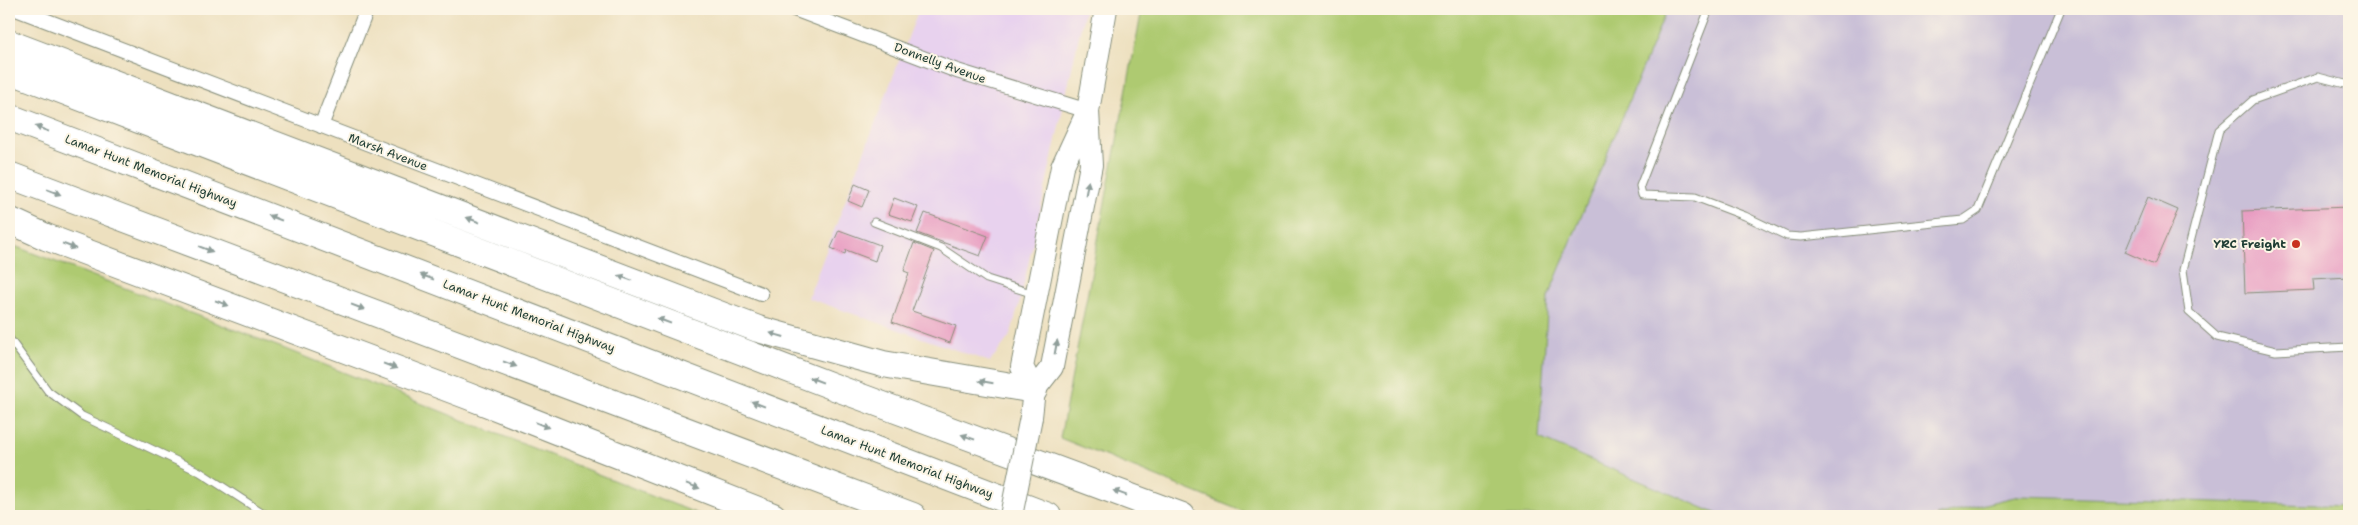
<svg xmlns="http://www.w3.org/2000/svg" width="2358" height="525" viewBox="0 0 2358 525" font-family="'Shantell Sans',sans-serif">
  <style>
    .built { fill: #e8d2ee }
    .industrial { fill: #c9bfd7 }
    .green { fill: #aeca71; stroke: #668452 }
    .building { fill: #e89dc2 }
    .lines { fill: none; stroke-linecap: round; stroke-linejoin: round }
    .service-casing { stroke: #868e7a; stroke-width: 9 }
    .minor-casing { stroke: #868e7a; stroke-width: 16 }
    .primary-casing { stroke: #868e7a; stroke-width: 24 }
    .motorway-casing { stroke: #868e7a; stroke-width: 28 }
    .service { stroke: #fff; stroke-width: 7 }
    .minor { stroke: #fff; stroke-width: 14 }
    .primary { stroke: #fff; stroke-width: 22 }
    .motorway { stroke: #fff; stroke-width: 26 }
    .primary-bridge-casing { stroke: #868e7a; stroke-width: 24; stroke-linecap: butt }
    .primary-bridge { stroke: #fff; stroke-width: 22 }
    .oneway { fill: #8f9e9a }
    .poi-dot { fill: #c8321e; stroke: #fcf5e5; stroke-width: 2 }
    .labels { text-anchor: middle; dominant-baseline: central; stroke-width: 4; stroke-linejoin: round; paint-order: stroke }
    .street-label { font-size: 12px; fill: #1f3d34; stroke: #fcf5e5 }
    .poi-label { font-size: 12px; font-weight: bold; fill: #1f3d34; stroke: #fcf5e5; text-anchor: end }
  </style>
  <rect width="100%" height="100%" fill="#fcf5e5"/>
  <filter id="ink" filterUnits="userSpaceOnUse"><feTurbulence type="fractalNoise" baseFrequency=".02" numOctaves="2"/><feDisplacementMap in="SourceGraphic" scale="10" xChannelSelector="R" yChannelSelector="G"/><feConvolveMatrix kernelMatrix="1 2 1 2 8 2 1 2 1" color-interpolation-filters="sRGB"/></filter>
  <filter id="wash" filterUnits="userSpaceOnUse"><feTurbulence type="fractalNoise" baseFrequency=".0096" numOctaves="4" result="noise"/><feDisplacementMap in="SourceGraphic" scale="20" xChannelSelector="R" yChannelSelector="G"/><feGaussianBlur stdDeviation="1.12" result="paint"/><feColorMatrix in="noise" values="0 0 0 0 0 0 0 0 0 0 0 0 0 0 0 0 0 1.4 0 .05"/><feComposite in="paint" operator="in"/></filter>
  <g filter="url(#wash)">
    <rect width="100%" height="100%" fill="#ede0bf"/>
    <!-- built -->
    <path class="built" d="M919,9H1085L1021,297L1010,336L990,362L808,298Z"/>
    <!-- industrial -->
    <path class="industrial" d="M1667,9H2349V506L2019,496L1936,516H1722L1539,439L1548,297Z"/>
    <!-- green -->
    <path class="green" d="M1142,9H1667L1548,297L1539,438L1722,516H1254L1060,438Z
      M9,244L285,349L703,516H9Z
      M2019,496L2349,506V516H1936Z"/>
    <g id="blocks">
      <!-- building -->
      <path class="building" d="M855,184L869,190L862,207L848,201Z
        M2148,197L2178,210L2154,265L2125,252Z
        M894,198L918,207L912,222L888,214Z
        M2349,207V277L2313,279L2314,290L2245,293L2242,211Z
        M925,213L988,236L980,256L917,233Z
        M839,230L880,245L875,261L846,250L845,254L831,248Z
        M914,243L934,251L912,311L956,326L950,343L892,322L909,273L904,271Z"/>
    </g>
  </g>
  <g filter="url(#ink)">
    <use href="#blocks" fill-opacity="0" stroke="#868e7a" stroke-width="1"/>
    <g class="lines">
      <!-- service casing -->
      <g class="service-casing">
        <path id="service" d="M1709,9L1640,186L1642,195L1695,197L1745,216L1787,236L1801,237L1963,220L1978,210L2061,9
          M2349,85L2318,77L2253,100L2219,130L2183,270L2189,312L2217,337L2276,351L2349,347
          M874,222L941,248L987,279L1034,294
          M9,338L48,391L82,416L200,472L268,516"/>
      </g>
      <!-- minor casing -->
      <g class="minor-casing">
        <path id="minor" d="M16,9L761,294
          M794,9L957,71L1088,111
          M321,126L367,9"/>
      </g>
      <!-- primary casing -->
      <g class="primary-casing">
        <path id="primary" d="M1034,390L1022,367L1062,167L1086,115
          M1031,417L1034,390L1052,367L1091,165L1088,111L1106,9"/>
      </g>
      <!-- motorway casing -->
      <g class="motorway-casing">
        <path id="motorway" d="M9,43L758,329L883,364L1034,390
          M9,70L845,391L1182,516
          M9,117L1048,516
          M9,175L913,516
          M9,220L46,237L468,396L773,516"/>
      </g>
      <!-- service -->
      <use href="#service" class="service"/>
      <!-- minor -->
      <use href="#minor" class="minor"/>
      <!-- primary -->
      <use href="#primary" class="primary"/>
      <!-- motorway -->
      <use href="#motorway" class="motorway"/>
      <!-- primary-bridge casing -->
      <g class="primary-bridge-casing">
        <path id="primary-bridge" d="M1011,516L1031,417"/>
      </g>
      <!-- primary-bridge -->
      <use href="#primary-bridge" class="primary-bridge"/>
    </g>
    <!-- one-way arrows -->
    <defs><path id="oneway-solid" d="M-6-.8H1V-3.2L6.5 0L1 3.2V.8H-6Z" transform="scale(1.25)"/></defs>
    <g class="oneway">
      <use href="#oneway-solid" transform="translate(42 129) rotate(-159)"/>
      <use href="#oneway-solid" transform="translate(1087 188) rotate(-79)"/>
      <use href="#oneway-solid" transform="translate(54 192) rotate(21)"/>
      <use href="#oneway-solid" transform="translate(275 218) rotate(-159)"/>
      <use href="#oneway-solid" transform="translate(473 220) rotate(-159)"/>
      <use href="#oneway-solid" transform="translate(69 246) rotate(21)"/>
      <use href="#oneway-solid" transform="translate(206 249) rotate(21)"/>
      <use href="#oneway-solid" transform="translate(427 277) rotate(-159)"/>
      <use href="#oneway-solid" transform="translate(625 278) rotate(-159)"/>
      <use href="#oneway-solid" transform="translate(222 303) rotate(21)"/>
      <use href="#oneway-solid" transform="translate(358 307) rotate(21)"/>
      <use href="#oneway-solid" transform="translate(664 321) rotate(-159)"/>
      <use href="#oneway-solid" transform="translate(777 335) rotate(-164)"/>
      <use href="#oneway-solid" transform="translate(1056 347) rotate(-79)"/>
      <use href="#oneway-solid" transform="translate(510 364) rotate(21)"/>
      <use href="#oneway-solid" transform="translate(390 366) rotate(21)"/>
      <use href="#oneway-solid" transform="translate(816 380) rotate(-159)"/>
      <use href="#oneway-solid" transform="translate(986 382) rotate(-171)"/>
      <use href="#oneway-solid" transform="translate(758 404) rotate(-159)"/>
      <use href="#oneway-solid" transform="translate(542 425) rotate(22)"/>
      <use href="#oneway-solid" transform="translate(968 437) rotate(-160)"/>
      <use href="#oneway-solid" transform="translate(693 486) rotate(20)"/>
      <use href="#oneway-solid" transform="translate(1120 493) rotate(-160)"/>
    </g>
  </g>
  <!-- markers -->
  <circle class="poi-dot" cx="2296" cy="244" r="5"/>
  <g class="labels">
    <!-- street labels -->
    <g class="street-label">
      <text transform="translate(940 63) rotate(20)">Donnelly Avenue</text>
      <text transform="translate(388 152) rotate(21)">Marsh Avenue</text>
      <text transform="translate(151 171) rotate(21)">Lamar Hunt Memorial Highway</text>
      <text transform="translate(529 316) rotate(21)">Lamar Hunt Memorial Highway</text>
      <text transform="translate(907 462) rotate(21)">Lamar Hunt Memorial Highway</text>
    </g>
    <!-- poi labels -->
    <g class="poi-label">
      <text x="2286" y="244">YRC Freight</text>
    </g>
  </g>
  <!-- margin -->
  <rect width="2358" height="525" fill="none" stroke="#fcf5e5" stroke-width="30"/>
</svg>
